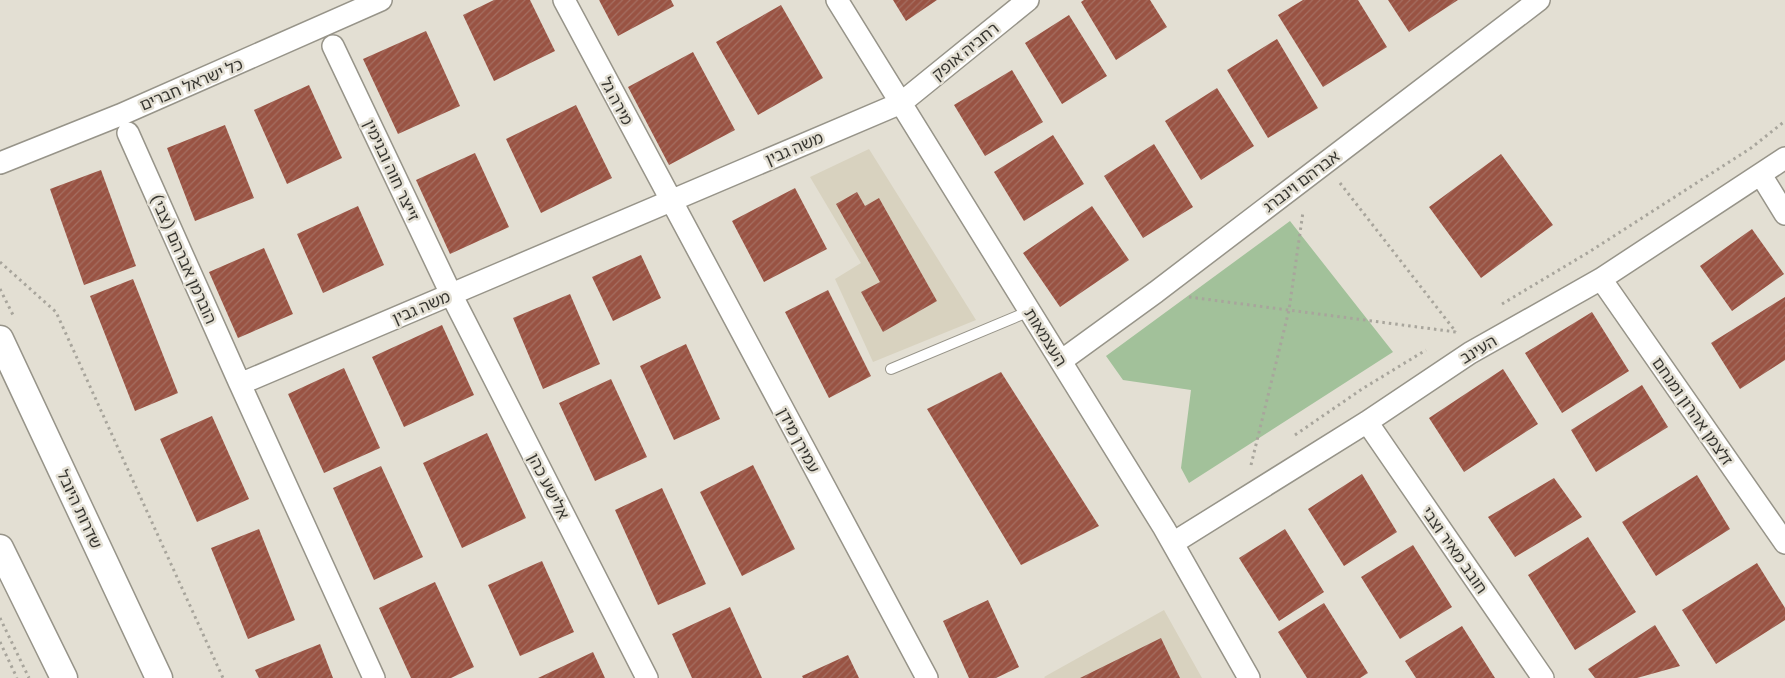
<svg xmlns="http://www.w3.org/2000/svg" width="1785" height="678" viewBox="0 0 1785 678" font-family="Merriweather,'Noto Sans Hebrew',serif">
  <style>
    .built { fill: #d8d2bf }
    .green { fill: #a2c19a }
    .building { fill: url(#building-hatch) }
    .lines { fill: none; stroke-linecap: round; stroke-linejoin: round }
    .service-casing { stroke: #979489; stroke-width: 12 }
    .minor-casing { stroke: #979489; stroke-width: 24 }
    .tertiary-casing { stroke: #979489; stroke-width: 29 }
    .path { stroke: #a8a59c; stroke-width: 3; stroke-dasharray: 2.5 4; stroke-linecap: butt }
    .service { stroke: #fff; stroke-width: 10 }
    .minor { stroke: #fff; stroke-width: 21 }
    .tertiary { stroke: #fff; stroke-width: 26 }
    .labels { text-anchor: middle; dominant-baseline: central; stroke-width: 5; stroke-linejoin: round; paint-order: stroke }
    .street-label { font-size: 16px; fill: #363530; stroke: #e3dfd3 }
  </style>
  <defs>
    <pattern id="building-hatch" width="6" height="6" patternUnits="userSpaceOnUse" patternTransform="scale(1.25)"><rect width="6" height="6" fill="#995343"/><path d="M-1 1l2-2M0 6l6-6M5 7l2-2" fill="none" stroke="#a46f62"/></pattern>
  </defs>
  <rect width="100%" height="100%" fill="#e3dfd3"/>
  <!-- built -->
  <path class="built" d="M869,149L976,320L873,362L835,279L861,263L810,177Z
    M1164,610L1202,678H1045L1044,677Z"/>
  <!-- green -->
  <path class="green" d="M1290,221L1393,352L1189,483L1181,468L1191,390L1123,380L1106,356Z"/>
  <!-- building -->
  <path class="building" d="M494,0H530L555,51L494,81L463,15Z
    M599,0H671L674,6L618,36Z
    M893,0H937L906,21Z
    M1084,0H1150L1167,27L1116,60L1081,2Z
    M1303,0H1358L1387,47L1323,87L1278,15Z
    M1388,0H1458L1409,32Z
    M781,5L823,78L758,115L716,42Z
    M1069,15L1107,76L1062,104L1025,43Z
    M426,31L460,106L398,134L363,59Z
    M1277,39L1318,108L1268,138L1227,70Z
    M693,52L735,130L669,165L628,87Z
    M1012,70L1043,122L985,156L954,105Z
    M309,85L342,158L287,184L254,110Z
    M1217,88L1254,146L1201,180L1165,121Z
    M576,105L612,178L541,213L506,139Z
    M225,125L254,198L195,221L167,148Z
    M1053,135L1084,184L1024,221L994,172Z
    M1154,144L1193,207L1143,238L1104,176Z
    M475,153L509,227L450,254L416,180Z
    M1501,154L1553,225L1481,278L1429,207Z
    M101,170L136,266L84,285L50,189Z
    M795,188L827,249L764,282L732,221Z
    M857,192L865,206L879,198L937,301L883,332L861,292L880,282L836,204Z
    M358,206L384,265L323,293L297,234Z
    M1092,206L1129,260L1060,307L1023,253Z
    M1752,229L1784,274L1732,311L1700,266Z
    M264,248L293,314L238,338L209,272Z
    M641,255L661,298L613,321L592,277Z
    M133,279L178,393L135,411L90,296Z
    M828,290L871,376L829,398L785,312Z
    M570,294L600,364L543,389L513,318Z
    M1785,297V360L1740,389L1711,343Z
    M1592,312L1629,371L1562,413L1525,353Z
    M442,325L474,395L404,427L372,357Z
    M686,344L720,419L674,440L640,366Z
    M344,368L380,448L324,473L288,394Z
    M1503,369L1538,424L1464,472L1429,418Z
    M1001,372L1099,526L1021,565L927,409Z
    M611,379L647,457L595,481L559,403Z
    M1642,385L1668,427L1596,472L1571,430Z
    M212,416L249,499L197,522L160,439Z
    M487,433L526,518L462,548L423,463Z
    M753,465L795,549L742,576L700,492Z
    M381,466L423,557L374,580L333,488Z
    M1362,474L1397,532L1344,566L1308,509Z
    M1697,475L1730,529L1656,576L1622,522Z
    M1554,478L1582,517L1515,557L1488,517Z
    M662,488L706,584L658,605L615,510Z
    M259,529L295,620L248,639L211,548Z
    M1285,529L1324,592L1279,621L1239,558Z
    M1588,537L1636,612L1575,650L1528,575Z
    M1413,545L1452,607L1400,639L1361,577Z
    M542,561L574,632L520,656L488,585Z
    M1757,563L1785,608V620L1716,664L1682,610Z
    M435,582L474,667L451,678H411L379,608Z
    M988,600L1019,667L996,678H969L943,621Z
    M1324,603L1368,673L1360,678H1307L1278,632Z
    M730,607L762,678H692L672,634Z
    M1655,625L1680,666L1637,678H1595L1588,669Z
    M1462,626L1495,678H1416L1405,661Z
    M1161,638L1180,678H1080Z
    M320,644L333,678H259L255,670Z
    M593,652L605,678H538Z
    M848,655L859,678H803L802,676Z"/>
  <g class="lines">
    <!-- service casing -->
    <g class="service-casing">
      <path id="service" d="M891,369L1030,311"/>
    </g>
    <!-- minor casing -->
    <g class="minor-casing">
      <path id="minor" d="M564,0L927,678
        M837,0L1164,528L1249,678
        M333,46L451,294L647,678
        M128,133L240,384
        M0,163L120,115L381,0
        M1761,175L1785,214
        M1601,279L1785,543
        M1061,361L1156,292L1539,0
        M1367,422L1543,678
        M1173,543L1367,422L1470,353L1601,279L1785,158
        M374,678L240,384L901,103L1028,0"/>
    </g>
    <!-- tertiary casing -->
    <g class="tertiary-casing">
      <path id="tertiary" d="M0,339L159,678
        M0,548L64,678"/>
    </g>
    <!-- path -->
    <path class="path" d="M1340,183L1456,332
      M0,262L56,312L223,678
      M0,289L13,315
      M1189,297L1456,332
      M1502,304L1589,252L1751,148L1785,121
      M1295,435L1362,389L1426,350
      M1251,465L1289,310L1303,212
      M0,618L29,678
      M0,642L17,678"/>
    <!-- service -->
    <use href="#service" class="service"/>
    <!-- minor -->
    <use href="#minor" class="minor"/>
    <!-- tertiary -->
    <use href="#tertiary" class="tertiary"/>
  </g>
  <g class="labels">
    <!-- street labels -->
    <g class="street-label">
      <text transform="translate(965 51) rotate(-39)">רחביה אופק</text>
      <text transform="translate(191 84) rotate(-23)">כל ישראל חברים</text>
      <text transform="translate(617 101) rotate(62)">מירה גל</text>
      <text transform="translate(794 148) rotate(-23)">משה גבין</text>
      <text transform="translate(392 170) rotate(65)">זייצר חוה ובנימין</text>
      <text transform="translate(1301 181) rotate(-37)">אברהם וינברג</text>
      <text transform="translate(184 259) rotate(66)">הוברמן אברהם (צבי)</text>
      <text transform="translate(421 307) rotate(-23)">משה גבין</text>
      <text transform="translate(1046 337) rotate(58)">העצמאות</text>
      <text transform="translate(1478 349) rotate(-31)">העינב</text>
      <text transform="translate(1693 411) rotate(55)">זלצמן אהרון ומנחם</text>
      <text transform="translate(799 440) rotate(62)">עמירן מידן</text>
      <text transform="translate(549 486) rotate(63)">אלישע כהן</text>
      <text transform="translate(80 509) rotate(65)">שדרות היובל</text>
      <text transform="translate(1455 550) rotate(55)">חובב מאיר וצבי</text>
    </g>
  </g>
</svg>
